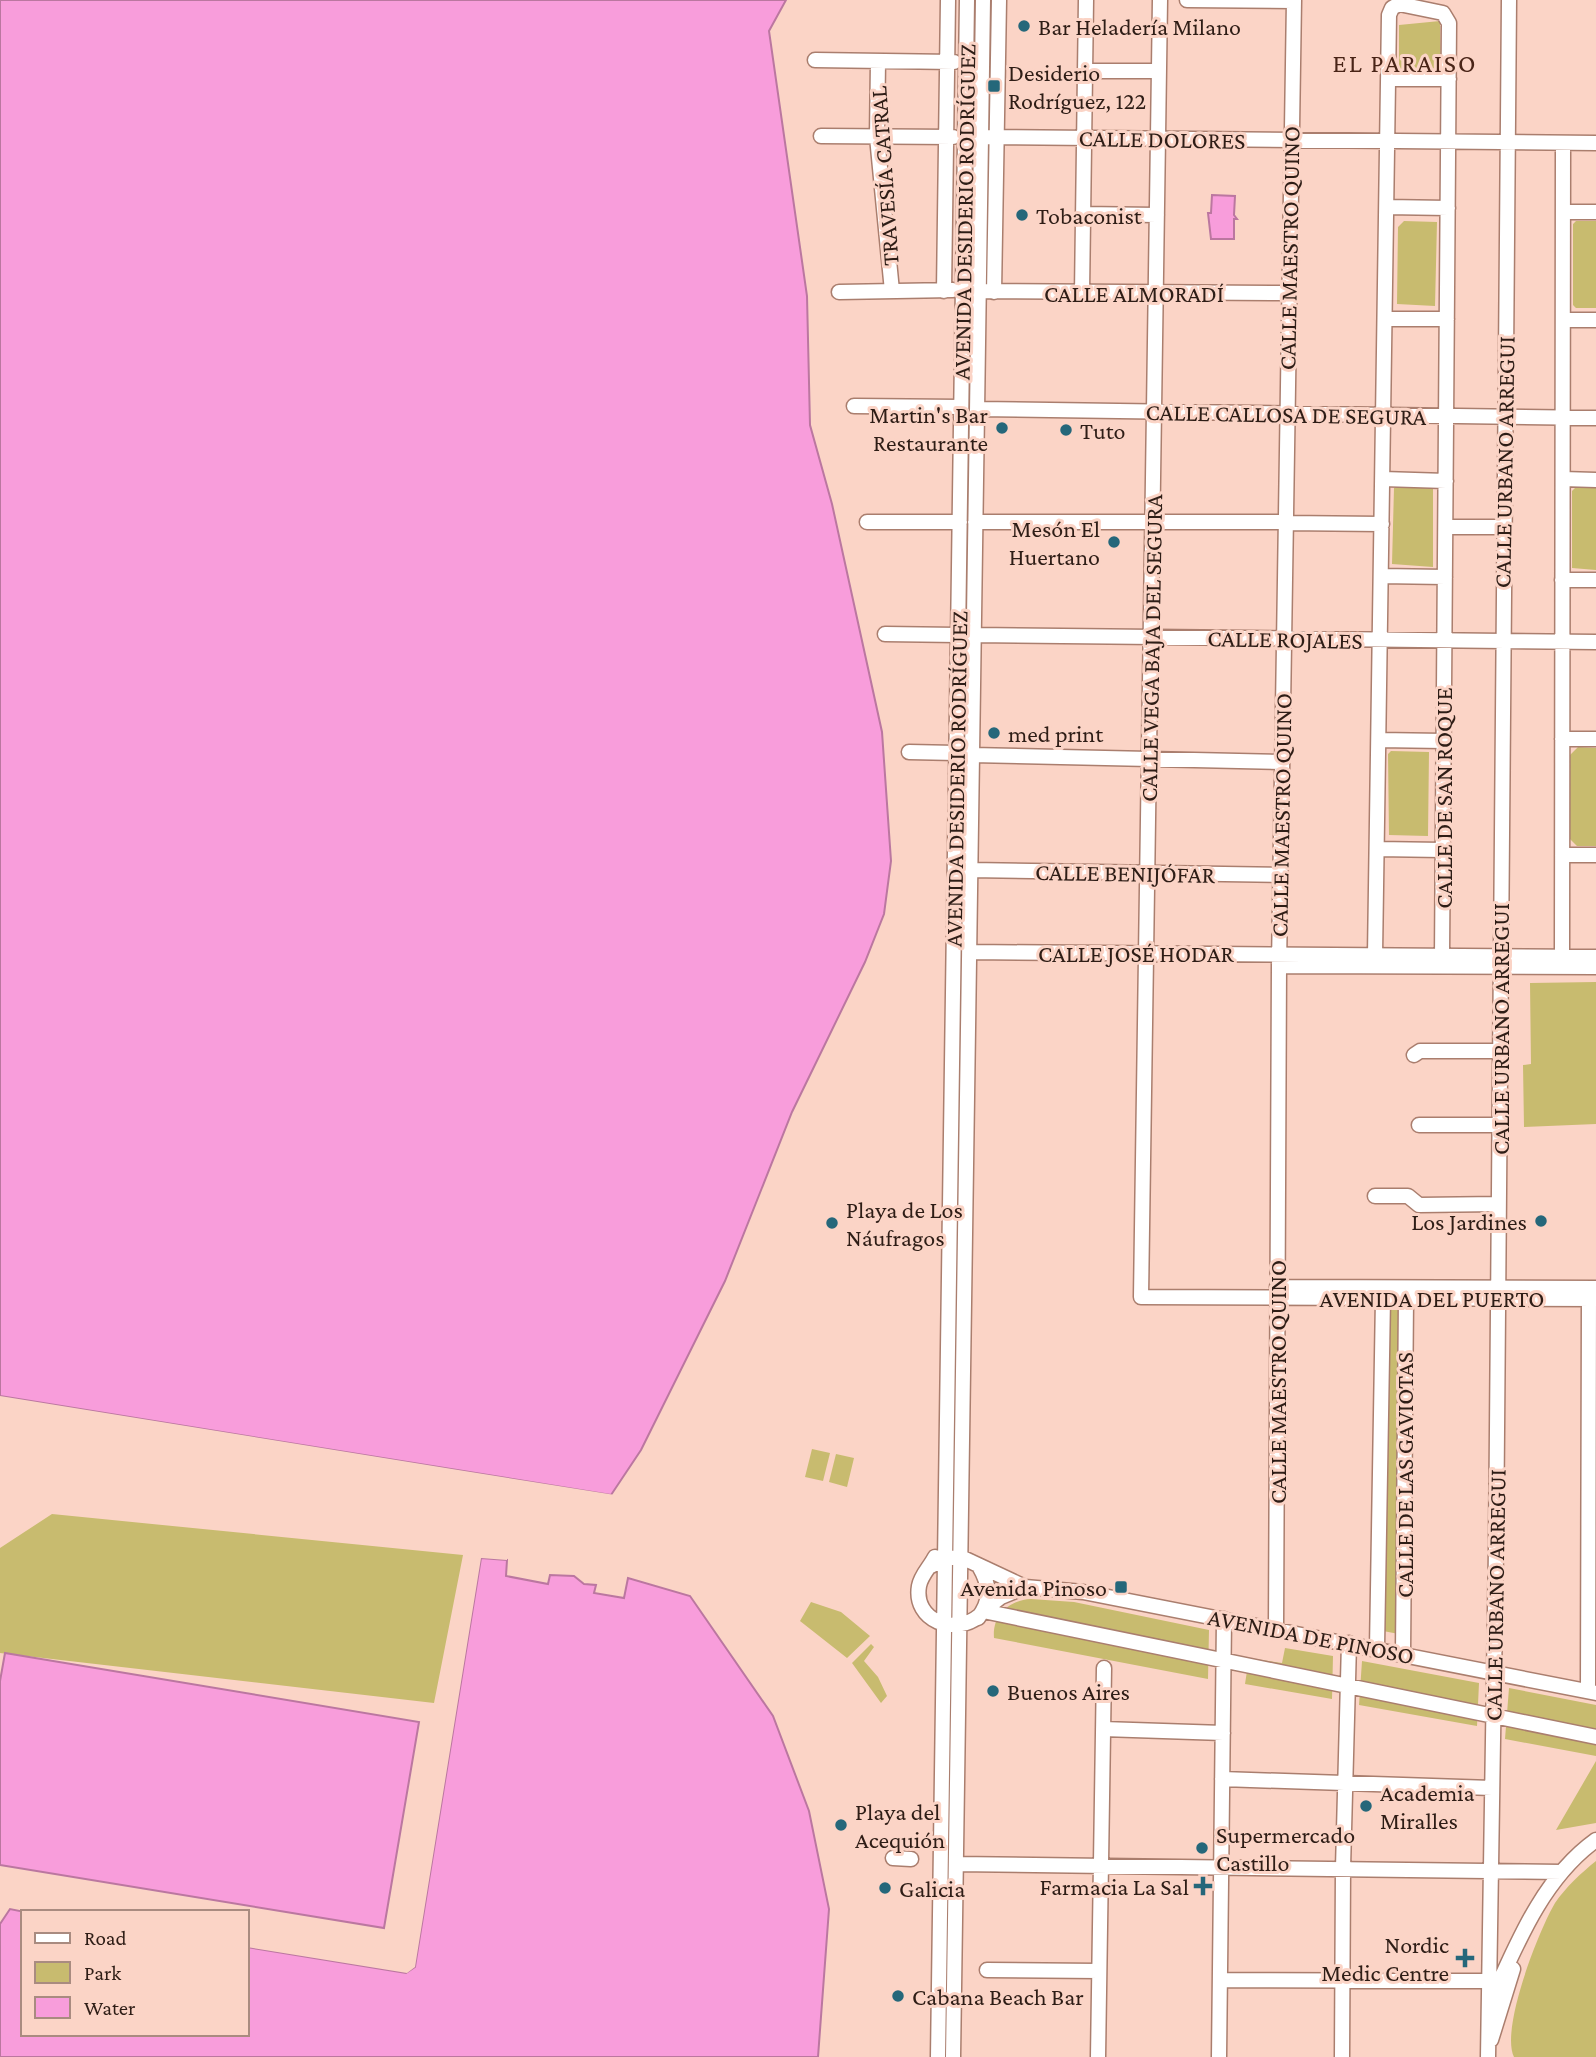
<svg xmlns="http://www.w3.org/2000/svg" width="1596" height="2057" viewBox="0 0 1596 2057" font-family="'Crimson Pro',serif">
  <style>
    .green { fill: #c8bb6f }
    .water { fill: #f89ddb; stroke: #bb77a0; stroke-width: 2 }
    .pier { fill: #fbd4c6 }
    .lines { fill: none; stroke-linecap: round; stroke-linejoin: round }
    .minor-casing { stroke: #aa7e6e; stroke-width: 17 }
    .minor { stroke: #fff; stroke-width: 14 }
    .poi-dot { fill: #25677a; stroke: #fbd4c6; stroke-width: 2.5 }
    .labels { text-anchor: middle; dominant-baseline: central; stroke-width: 6; stroke-linejoin: round; paint-order: stroke }
    .poi-label { font-size: 24px; fill: #2e1d16; stroke: #fbd4c6; text-anchor: start }
    .street-label { font-size: 24px; fill: #2e1d16; stroke: #fbd4c6 }
    .neighbourhood-label { font-size: 26px; letter-spacing: 2px; fill: #492417; stroke: #fbd4c6 }
  </style>
  <rect width="100%" height="100%" fill="#fbd4c6"/>
  <!-- green -->
  <path class="green" d="M1440,21L1441,68L1399,70V25Z
    M1404,221L1437,222L1435,306L1397,304L1398,227Z
    M1576,221H1596V308H1576L1573,305V224Z
    M1397,486L1433,488V567L1392,564L1394,488Z
    M1576,487L1596,488V570L1572,568V491Z
    M1578,747L1596,748V846H1577L1570,839L1569,756Z
    M1391,751L1429,752L1428,836L1389,835L1388,754Z
    M1596,982V1124L1524,1127L1523,1065L1531,1064L1530,983Z
    M1385,1310H1401L1399,1634L1383,1631Z
    M812,1449L830,1453L823,1481L805,1477Z
    M836,1454L854,1458L847,1487L829,1482Z
    M52,1514L463,1555L434,1703L0,1653V1548Z
    M1031,1599L1074,1602L1209,1630L1208,1679L994,1638C992,1615 1009,1600 1031,1599Z
    M811,1602L841,1612L870,1636L847,1658L800,1621Z
    M871,1644L874,1647L864,1661L878,1677L887,1696L881,1703L852,1663Z
    M1285,1648L1333,1656L1332,1699L1245,1684L1249,1658L1282,1663Z
    M1362,1661L1479,1683L1477,1726L1359,1705Z
    M1509,1688L1596,1705V1756L1505,1739Z
    M1596,1761V1823L1556,1830Z
    M1596,1861V2057H1514C1500,2029 1539,1930 1555,1903C1566,1887 1581,1873 1596,1861Z"/>
  <!-- water -->
  <path class="water" d="M0,0H786L769,31L807,296L810,425L832,504L882,732L891,861L884,914L865,962L792,1112L725,1281L641,1450L611,1495L0,1396Z
    M1212,195L1235,196L1234,215L1237,219H1234V239H1211L1208,213H1211Z
    M481,1558L507,1560L506,1576L548,1584L550,1575L574,1576L584,1584L596,1585L594,1593L624,1598L628,1578L690,1596L773,1716L809,1811L829,1909L818,2057H0V1924L10,1909L25,1912L23,2034H247V1947L406,1973L415,1967Z
    M5,1653L419,1722L384,1928L0,1865V1681Z"/>
  <!-- pier -->
  <path class="pier" d="M0,1396L452,1469L615,1495L611,1498L578,1494L0,1400Z
    M481,1554L507,1557V1560L481,1558L415,1967L407,1973L247,1947V1944L406,1969L412,1965L478,1557Z"/>
  <g class="lines">
    <!-- minor casing -->
    <g class="minor-casing">
      <path id="minor" d="M1160,0L1141,1297L1596,1299
        M1187,0L1293,1
        M815,60L954,62
        M878,61L877,137L892,291
        M1085,71H1159
        M1389,79H1449
        M821,136L953,137
        M981,137L1596,143
        M1387,207L1448,208
        M1564,212H1596
        M1083,214L1157,215
        M944,291L948,0
        M979,291L1288,293
        M839,292L953,290
        M994,292L999,0
        M1082,293L1086,0
        M1385,319H1447
        M1563,320H1596
        M854,406L961,407
        M977,409L1596,418
        M1383,479L1446,481
        M1563,479L1596,480
        M867,522H960
        M975,522H1285
        M1285,523L1382,524
        M1446,527H1503
        M1381,576L1445,577
        M1562,580H1596
        M885,634L958,635
        M974,635L1596,642
        M1562,739H1596
        M1379,740L1444,741
        M909,752L956,753
        M972,755L1282,762
        M1377,849L1443,850
        M1562,855H1596
        M970,870L1280,875
        M969,952L1596,957
        M1375,955L1389,15L1392,8L1399,4L1443,13L1449,23L1442,956
        M1562,957L1563,143
        M1279,966L1596,967
        M1414,1055L1420,1051H1499
        M1419,1125H1499
        M1375,1196H1408L1419,1205L1498,1204
        M1277,1287L1596,1288
        M935,1557C930,1567 921,1575 919,1586C913,1621 955,1636 979,1616
        M931,1566L945,1558L961,1557L1025,1587L1083,1592L1596,1693
        M984,1610L1001,1597L1025,1587
        M983,1611L1596,1737
        M978,1618C992,1600 990,1585 979,1566
        M1276,1630L1279,966L1294,0
        M1377,1648L1383,1298
        M1403,1653L1406,1298
        M1588,1691L1589,1299
        M1103,1729L1223,1733
        M1222,1779L1492,1788
        M893,1858L911,1859
        M956,1864L1562,1872
        M987,1970L1099,1971
        M1220,1980L1489,1981
        M1491,2001C1517,1943 1543,1878 1596,1840
        M1491,2040L1513,1969
        M938,2057L967,0
        M953,2057L983,0
        M1098,2057L1104,1668
        M1219,2057L1224,1619
        M1342,2057L1343,1868L1349,1643
        M1488,2057L1496,1549L1509,0"/>
    </g>
    <!-- minor -->
    <use href="#minor" class="minor"/>
  </g>
  <!-- markers -->
  <g class="poi-dot">
    <circle cx="1024" cy="26" r="7"/>
    <rect x="987" y="79" width="14" height="14" rx="3.5"/>
    <circle cx="1022" cy="215" r="7"/>
    <circle cx="1002" cy="428" r="7"/>
    <circle cx="1066" cy="430" r="7"/>
    <circle cx="1114" cy="542" r="7"/>
    <circle cx="994" cy="733" r="7"/>
    <circle cx="1541" cy="1221" r="7"/>
    <circle cx="832" cy="1223" r="7"/>
    <rect x="1114" y="1580" width="14" height="14" rx="3.5"/>
    <circle cx="993" cy="1691" r="7"/>
    <circle cx="1366" cy="1806" r="7"/>
    <circle cx="841" cy="1825" r="7"/>
    <circle cx="1202" cy="1848" r="7"/>
    <path d="M1199.5 1875.5h7v7h7v7h-7v7h-7v-7h-7v-7h7z"/>
    <circle cx="885" cy="1888" r="7"/>
    <path d="M1461.5 1947.5h7v7h7v7h-7v7h-7v-7h-7v-7h7z"/>
    <circle cx="898" cy="1996" r="7"/>
  </g>
  <g class="labels">
    <!-- poi labels -->
    <g class="poi-label">
      <text x="1038" y="26">Bar Heladería Milano</text>
      <text x="1008" y="72">Desiderio<tspan x="1008" dy="28">Rodríguez, 122</tspan></text>
      <text x="1036" y="215">Tobaconist</text>
      <text x="988" y="414" text-anchor="end">Martin's Bar<tspan x="988" dy="28">Restaurante</tspan></text>
      <text x="1080" y="430">Tuto</text>
      <text x="1100" y="528" text-anchor="end">Mesón El<tspan x="1100" dy="28">Huertano</tspan></text>
      <text x="1008" y="733">med print</text>
      <text x="846" y="1209">Playa de Los<tspan x="846" dy="28">Náufragos</tspan></text>
      <text x="1527" y="1221" text-anchor="end">Los Jardines</text>
      <text x="1107" y="1587" text-anchor="end">Avenida Pinoso</text>
      <text x="1007" y="1691">Buenos Aires</text>
      <text x="1380" y="1792">Academia<tspan x="1380" dy="28">Miralles</tspan></text>
      <text x="855" y="1811">Playa del<tspan x="855" dy="28">Acequión</tspan></text>
      <text x="1216" y="1834">Supermercado<tspan x="1216" dy="28">Castillo</tspan></text>
      <text x="1189" y="1886" text-anchor="end">Farmacia La Sal</text>
      <text x="899" y="1888">Galicia</text>
      <text x="1449" y="1944" text-anchor="end">Nordic<tspan x="1449" dy="28">Medic Centre</tspan></text>
      <text x="912" y="1996">Cabana Beach Bar</text>
    </g>
    <!-- street labels -->
    <g class="street-label">
      <text transform="translate(1162 139) rotate(1)">CALLE DOLORES</text>
      <text transform="translate(884 176) rotate(-94)">TRAVESÍA CATRAL</text>
      <text transform="translate(964 212) rotate(-89)">AVENIDA DESIDERIO RODRÍGUEZ</text>
      <text transform="translate(1289 248) rotate(-89)">CALLE MAESTRO QUINO</text>
      <text x="1134" y="293">CALLE ALMORADÍ</text>
      <text transform="translate(1286 414) rotate(1)">CALLE CALLOSA DE SEGURA</text>
      <text transform="translate(1504 462) rotate(-89)">CALLE URBANO ARREGUI</text>
      <text transform="translate(1285 639) rotate(1)">CALLE ROJALES</text>
      <text transform="translate(1151 648) rotate(-89)">CALLE VEGA BAJA DEL SEGURA</text>
      <text transform="translate(956 779) rotate(-89)">AVENIDA DESIDERIO RODRÍGUEZ</text>
      <text transform="translate(1443 798) rotate(-90)">CALLE DE SAN ROQUE</text>
      <text transform="translate(1281 815) rotate(-89)">CALLE MAESTRO QUINO</text>
      <text transform="translate(1125 873) rotate(1)">CALLE BENIJÓFAR</text>
      <text x="1136" y="953">CALLE JOSÉ HODAR</text>
      <text transform="translate(1500 1029) rotate(-90)">CALLE URBANO ARREGUI</text>
      <text x="1432" y="1298">AVENIDA DEL PUERTO</text>
      <text transform="translate(1277 1382) rotate(-90)">CALLE MAESTRO QUINO</text>
      <text transform="translate(1404 1475) rotate(-90)">CALLE DE LAS GAVIOTAS</text>
      <text transform="translate(1495 1595) rotate(-89)">CALLE URBANO ARREGUI</text>
      <text transform="translate(1311 1636) rotate(11)">AVENIDA DE PINOSO</text>
    </g>
    <!-- neighbourhood labels -->
    <g class="neighbourhood-label">
      <text x="1405" y="63">EL PARAISO</text>
    </g>
  </g>
  <!-- legend -->
  <rect x="21" y="1910" width="228" height="126" fill="#fbd4c6" stroke="#a98b80" stroke-width="2"/>
  <rect x="35" y="1933" width="35" height="10" fill="#ffffff" stroke="#a98b80" stroke-width="2"/>
  <text x="84" y="1945" font-size="21" fill="#2e1d16">Road</text>
  <rect x="35" y="1962" width="35" height="21" fill="#c8bb6f" stroke="#a98b80" stroke-width="2"/>
  <text x="84" y="1980" font-size="21" fill="#2e1d16">Park</text>
  <rect x="35" y="1997" width="35" height="21" fill="#f89ddb" stroke="#a98b80" stroke-width="2"/>
  <text x="84" y="2015" font-size="21" fill="#2e1d16">Water</text>
</svg>
